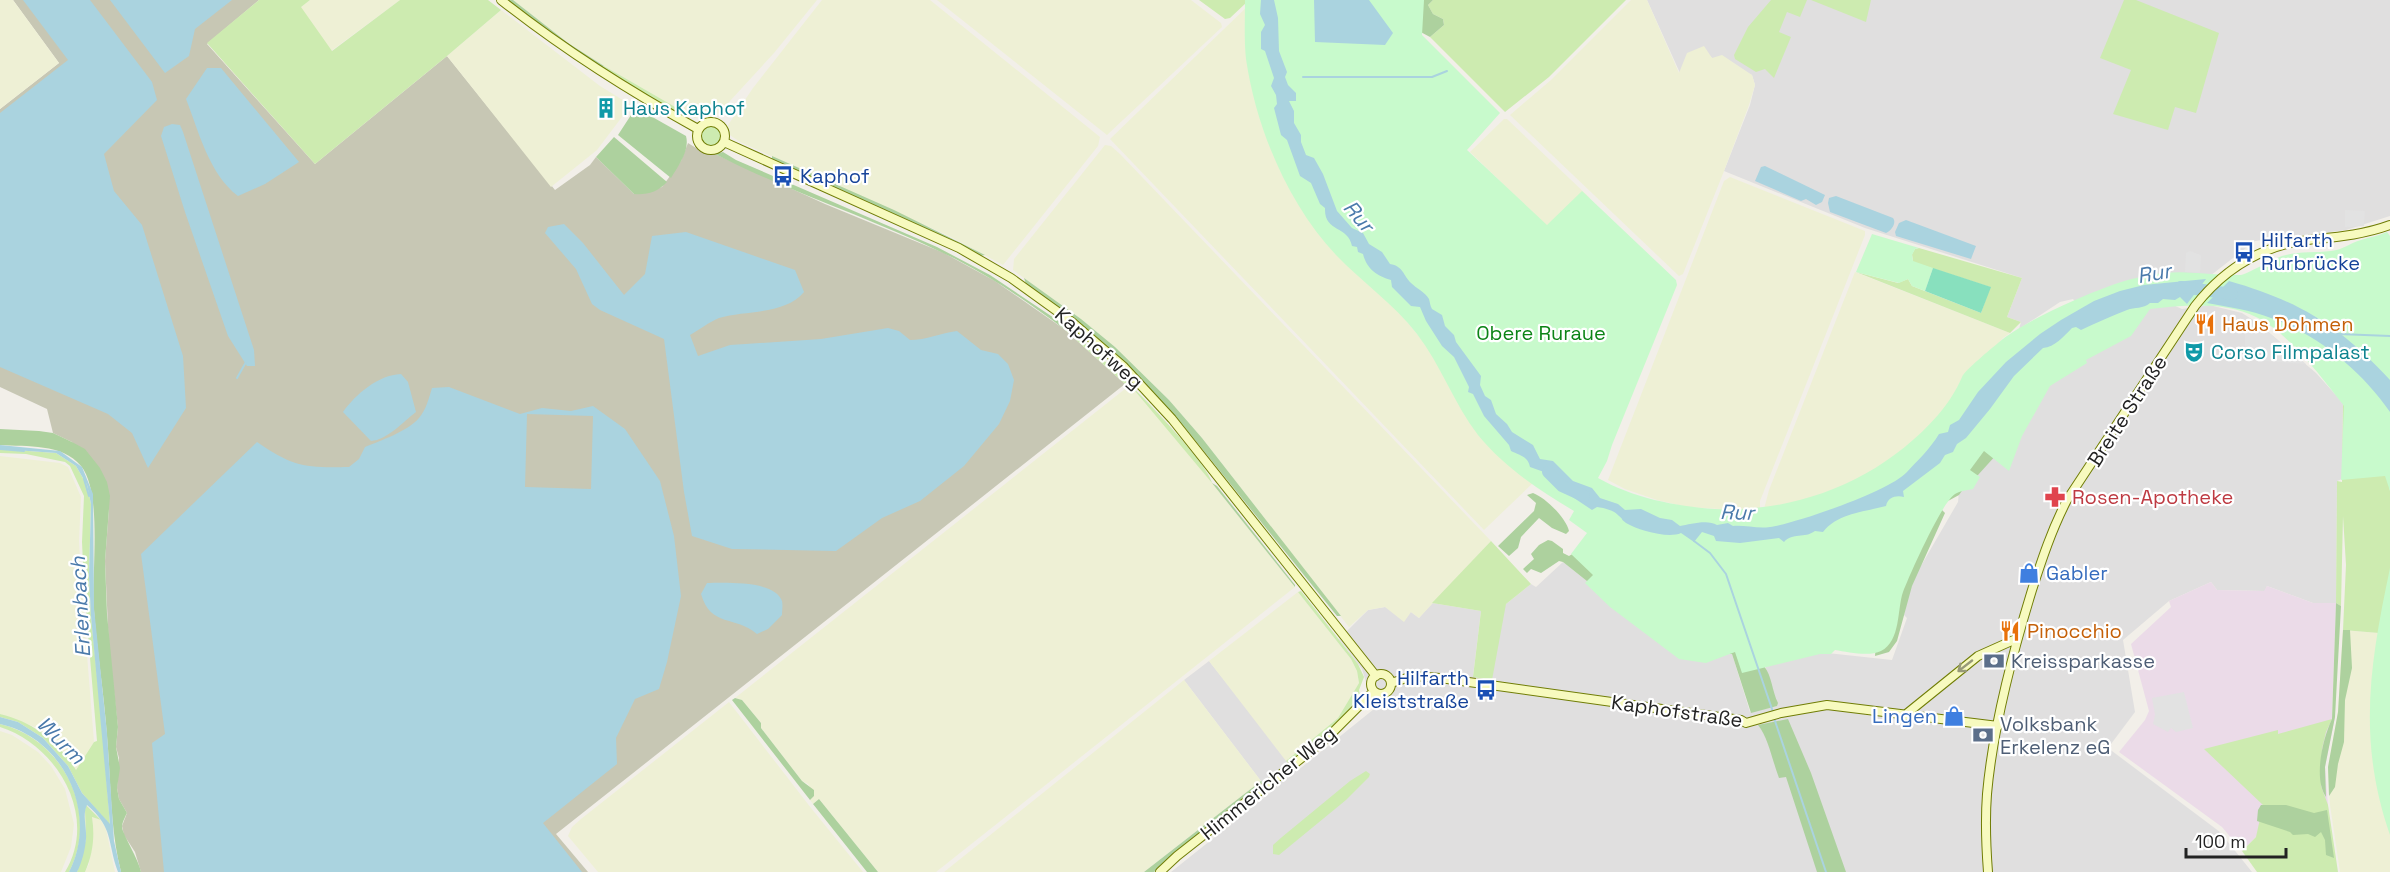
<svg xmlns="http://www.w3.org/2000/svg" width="2390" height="872" viewBox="0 0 2390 872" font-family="'Space Grotesk',sans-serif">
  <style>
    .residential { fill: #e0dfdf }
    .industrial { fill: #ebdbe8 }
    .construction { fill: #c7c7b4 }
    .farmland { fill: #eef0d5 }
    .grass { fill: #cdebb0 }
    .forest { fill: #add19e }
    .park { fill: #c8facc }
    .pitch { fill: #88e0be }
    .parking { fill: #e2e2e2 }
    .water { fill: #aad3df; fill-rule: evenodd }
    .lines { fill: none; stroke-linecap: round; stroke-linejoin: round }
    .stream { stroke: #aad3df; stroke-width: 2 }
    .river { stroke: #aad3df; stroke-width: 12 }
    .secondary-casing { stroke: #707d05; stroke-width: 10 }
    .secondary { stroke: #f7fabf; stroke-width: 8 }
    .oneway { stroke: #979978 }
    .labels { text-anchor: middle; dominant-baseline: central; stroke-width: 4.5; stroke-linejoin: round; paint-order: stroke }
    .culture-label { font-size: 20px; fill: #0d838f; stroke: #fff; text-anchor: start }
    .transit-label { font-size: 20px; fill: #164399; stroke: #fff; text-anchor: start }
    .food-label { font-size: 20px; fill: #c56008; stroke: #fff; text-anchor: start }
    .park-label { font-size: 20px; fill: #0c8416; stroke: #fff }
    .street-label { font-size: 20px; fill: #222; stroke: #fff }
    .health-label { font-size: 20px; fill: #be3a42; stroke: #fff; text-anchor: start }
    .shop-label { font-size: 20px; fill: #366cbe; stroke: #fff; text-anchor: start }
    .service-label { font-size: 20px; fill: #4e5e75; stroke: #fff; text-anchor: start }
    .water-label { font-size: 21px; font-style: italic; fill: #4a7aab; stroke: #fff }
  </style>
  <rect width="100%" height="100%" fill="#f2efe9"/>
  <!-- residential -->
  <path class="residential" d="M1647,0H2390V216L2346,230L2255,241L2206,279L2080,309L2073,299L2060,302L2019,329L2021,322L2007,317L2022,278L1865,228L1724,171L1750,105L1755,85L1752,75L1712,58L1707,53L1680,73Z
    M2171,304L2182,309L2209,305L2242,313L2258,323L2316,373L2343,403L2342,479L2337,481L2336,603H2313L2267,586L2265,591L2217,590L2211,582L2169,601L2123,640L2135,712L2108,748L2220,832L2252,872H1171L1270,793L1184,680L1209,661L1297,771L1374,709L1362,669L1339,639L1368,610L1385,607L1411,612L1419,618L1432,603L1481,611L1473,676L1506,604L1531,584L1536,587L1563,562L1676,652L1732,654L1750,712L1777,706L1765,665L1818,652L1892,660L1907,618L1904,615L1909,592L1918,571L1958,502L1959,491L2024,401L2135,312Z"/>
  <!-- industrial -->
  <path class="industrial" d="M2211,582L2217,590L2264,591L2267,586L2313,603H2336L2332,718L2335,717L2325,767L2329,819L2256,837L2242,851L2222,827L2119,752L2145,720L2149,711L2131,644L2171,607L2169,601Z"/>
  <!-- construction -->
  <path class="construction" d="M13,0H259L207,44L315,164L447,56L555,190L590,165L596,157L634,194L662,187L681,161L688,143L704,153L715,154L825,204L944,253L995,281L1064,329L1125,384L556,834L588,872H141L135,852L124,835L122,826L127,813L119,799L117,788L119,758L116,747L118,727L109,649L105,561L109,509L72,442L53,433L47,409L0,387V109L59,63Z"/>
  <!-- farmland -->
  <path class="farmland" d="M0,0H13L59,63L0,109Z
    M310,0H400L331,51L300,7Z
    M513,0H817L774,53L718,114L710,118H694L604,66L568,43Z
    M822,0H930L1100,137L1098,146L1003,265L949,236L740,142L724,131L753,88Z
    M937,0H1191L1221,23L1222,27L1107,135Z
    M1631,0H1647L1679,73L1687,53L1704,46L1712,58L1722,55L1752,75L1755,85L1749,105L1724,171L1683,274L1679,276L1510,115L1551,80Z
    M1252,2L1401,314L1535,481L1484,530L1110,139Z
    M501,10L600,86L631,105L597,150L551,187L447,56Z
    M1504,119H1507L1590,198L1550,229L1470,152Z
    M1105,145L1111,146L1120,154L1491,541L1419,618L1411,612L1404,622L1385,607L1368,610L1349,627L1202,438L1169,400L1115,347L1081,319L1013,270L1014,259Z
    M1730,177L1865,231V235L1760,501V510L1753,511L1687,507L1657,500L1625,489L1608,480L1724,181Z
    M1855,272L2010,333L2003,338L1967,380L1947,408L1892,462L1842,489L1795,504L1764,509L1769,490Z
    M1130,385L1176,437L1295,587L936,872H878L819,799L813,804L810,800L814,796L808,784L802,781L761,728V723L742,700L735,698Z
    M0,456L60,463L68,467L81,497L79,541L81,580L94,742L76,770L63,751L35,727L0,714Z
    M1298,592L1351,659L1357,671L1359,683L1338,718L1286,761L1209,661Z
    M2343,630L2379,633L2373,730L2390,827V872H2340L2330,805L2328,767L2338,712Z
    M1184,680L1261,781L1144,872H944Z
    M729,702L811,808L863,872H598L568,836L572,827L581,819Z
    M0,731L12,735L38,752L51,766L65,789L74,824L71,847L61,872H0Z
    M92,817L101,820L106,829L115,872H85L89,864L93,827Z"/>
  <!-- grass -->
  <path class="grass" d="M259,0H310L301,7L332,51L400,0H488L501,10L447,56L315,164L207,43Z
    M1199,0H1261L1247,2L1230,18L1225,19Z
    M1433,0H1626L1549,77L1505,112L1430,37L1444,25L1443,19L1433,14L1428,5Z
    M1771,0H1807L1800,17L1787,12L1779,32L1791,37L1774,78L1765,69L1756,72L1735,59L1734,55L1748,27Z
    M1811,0H1871L1866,22Z
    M2124,0H2136L2219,33L2196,113L2175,107L2168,130L2113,114L2131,70L2100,58Z
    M604,66L689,115L685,118L641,94L600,67Z
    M701 136a10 10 0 1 1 20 0a10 10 0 1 1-20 0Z
    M1919,248L2022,278L2007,317L2021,322L2010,333L1856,272L1898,283L1908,279L1912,286L1981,313L1990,287L1913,262L1912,254L1915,249Z
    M1063,324L1127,381L1125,384L1064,329Z
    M1130,385C1145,398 1210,467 1212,483Z
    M2343,403L2387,474L2390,491V572L2379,633L2343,630L2346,565L2343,516L2341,606L2336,603L2337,481L2342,482Z
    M0,449L56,453L76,466L87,485L91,504L89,576L91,616L103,736L110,825L82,793L68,766L43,738L18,722L0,717V714C33,722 58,741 76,770L94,742L97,741L84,586L82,542L84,496L70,466L65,462L26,454L0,453Z
    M1491,541L1531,584L1506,604L1492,680L1473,677L1481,611L1432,603Z
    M1301,591L1358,664L1364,677L1359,690L1360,695L1341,720L1327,734L1289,763L1286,761L1338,718L1359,683L1357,671L1351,659L1298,592Z
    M2332,719L2326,732L2322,749L2321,786L2328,805L2338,872H2257L2242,851L2256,837L2263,805L2204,749L2278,730V734Z
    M0,724C64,739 100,814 69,872H65C99,816 57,745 0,727Z
    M1366,771L1370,774L1369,777L1346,800L1279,855L1273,854V845L1282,837L1350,781Z
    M86,805L101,820L92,817C95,836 93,854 85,872H77L86,839L85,810Z"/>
  <!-- forest -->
  <path class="forest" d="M507,0H513L568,43L604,66L600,67Z
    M1380,0H1433L1428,5L1433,14L1443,19L1444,25L1430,37L1415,29Z
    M640,110L686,136C690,151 678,166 671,178L618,135L631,115Z
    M614,137L667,182C658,192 647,195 634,194L596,157Z
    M723,152L736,160L937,247L990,275L1063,324L1064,329C1025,300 986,273 943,253C868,217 789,192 715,154Z
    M772,156L894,210L985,255L979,256L772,162Z
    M1024,278L1081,319L1115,347L1169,400L1202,438L1341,616H1337L1182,424L1143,381L1087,329L1026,284Z
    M0,429L39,431L53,433L72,442L85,449L100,468L107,482L110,496L105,561L107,614L118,727L116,747L120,768L117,788L119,799L127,813C125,817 122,823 122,827C122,833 139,860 141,872H121C110,829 111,781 107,736C104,694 97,652 94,610C91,574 103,493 81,466C62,443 27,447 0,445Z
    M1985,440L1997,454L1978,475L1971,478L1959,495L1948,501C1961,480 1974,462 1985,440Z
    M1212,483L1217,486L1295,585V587Z
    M1533,493C1546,498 1566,518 1569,531L1566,534L1552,528L1539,518L1521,537L1518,548L1509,556L1498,546L1534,511L1536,503L1527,495Z
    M1941,509L1945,513L1912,586L1897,641L1889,652L1875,656L1877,628Z
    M1548,540L1552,541L1563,549V553L1569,556L1574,553L1764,666C1772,676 1772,691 1778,703L1777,706L1751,713L1732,654L1676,652L1563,562L1559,561L1541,573L1531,569L1527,573L1523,569L1534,559L1531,554L1539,545Z
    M2336,603L2341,606L2335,717L2325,767L2326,797C2313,778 2323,738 2332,719Z
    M2343,630H2350L2352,668L2345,700L2344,742L2338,764L2335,787L2329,796L2328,767L2338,712Z
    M735,698L742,700L761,723V728L802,781L814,790V796L810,800L732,700Z
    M1788,719L1811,773L1846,872H1817L1786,777L1779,778C1772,760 1769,739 1758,725Z
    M1261,781L1263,783L1154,872H1144Z
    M819,799L878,872H867L813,804Z
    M2261,805H2286L2314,813L2327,810L2334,858L2326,855L2325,840L2321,832L2315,837L2308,834L2293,835L2290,832L2257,821L2258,810Z"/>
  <!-- park -->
  <path class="park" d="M1245,0H1424L1422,35L1500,113L1467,150L1547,225L1582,191L1676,280L1677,285L1612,445L1607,461L1598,478C1633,498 1675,506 1715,509C1799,513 1882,479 1938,415C1948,403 1956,391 1962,377C1964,371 1992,348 1998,343C2021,323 2077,298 2107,287C2124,280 2146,275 2164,273C2190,270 2216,276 2241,275C2245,275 2273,259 2282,256C2299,251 2315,253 2331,251C2343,250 2350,243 2361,240C2370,237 2378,236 2387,232L2390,236V491L2385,476L2341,480L2344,406C2322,378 2289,333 2256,317C2225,301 2184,305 2150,309L2131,336L2086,360L2087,363L2050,386L2022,436L2009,471L1984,451L1970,470L1980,477L1973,489C1968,490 1960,491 1955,494C1942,502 1910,574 1903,592C1897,609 1901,641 1881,651C1869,657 1848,652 1835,650L1831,654H1820L1742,673L1735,652L1706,663L1679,659L1610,607L1585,583L1593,575L1571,554L1587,533L1569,520L1574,511C1539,490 1504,467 1478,435C1454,404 1441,365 1417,334C1394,304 1362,282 1336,255C1288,204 1256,128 1246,59C1244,40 1245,19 1245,0Z
    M1872,234L1919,248L1915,249L1912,255L1913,261L1933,268L1925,291L1912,286L1908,279L1899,283L1856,272Z
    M2390,568V835C2357,740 2370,663 2390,568Z"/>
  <!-- pitch -->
  <path class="pitch" d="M1933,268L1991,287L1981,313L1925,291Z"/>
  <!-- parking -->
  <path class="parking" d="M2345,210L2365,211L2364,226L2345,227Z
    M2190,251L2201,255L2200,273L2185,272L2186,253Z
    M2245,322L2261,326L2306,364L2253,360L2254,352L2245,351Z
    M2184,692L2193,728L2176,732L2171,728L2168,732L2153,724L2155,715L2152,698Z"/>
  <!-- water -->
  <path class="water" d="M23,0H90L152,82L157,100L104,154L114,191L142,225L183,356L186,408L148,468L132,433L108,414L0,367V113L68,60Z
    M110,0H232L195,29L189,56L165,73Z
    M1261,0H1274L1278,18L1279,51L1287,72L1285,77L1288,85L1296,93V101H1289L1294,111V123L1301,135V142L1306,155L1314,158L1323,174L1337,211L1352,228L1363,233L1369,244L1382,252L1390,264C1403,266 1403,275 1411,283C1416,288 1425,292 1429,299C1430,302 1430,306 1432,309L1442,315L1445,326L1454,335L1456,342L1481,376L1480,385L1485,396L1491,400L1496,414L1507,424L1512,432L1533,445L1540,459L1553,461L1573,481L1592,488L1600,498L1618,504L1625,510L1641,509L1660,518L1672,520L1680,526C1690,524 1708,519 1717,525L1728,523L1733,526C1745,525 1758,529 1770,527C1797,523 1890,491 1907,472C1918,460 1930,449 1939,434L1948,432L1950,425L1959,420L1978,392L2006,362L2040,334L2061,320L2094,301L2120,291L2144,285L2206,279L2187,304L2180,297L2175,300L2163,299L2158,303H2150C2143,309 2135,307 2127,310C2111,316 2096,323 2081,330L2076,327L2072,328C2063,337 2055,347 2043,348L2014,376L1990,409L1966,438L1957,444L1953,452L1945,455L1940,463L1903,491L1904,497C1896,495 1888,497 1886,506C1864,512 1838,513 1823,532L1815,531C1804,539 1793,532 1784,542L1779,538L1740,543L1716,541L1714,536L1702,532L1694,542L1681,533C1668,539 1638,530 1626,523C1618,517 1626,522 1619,516C1614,510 1604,508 1597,507L1592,510L1568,494L1569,488L1564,484L1550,481L1544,472L1530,467C1528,456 1519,455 1511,451L1509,445L1484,416L1473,394L1468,392L1469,387L1454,357L1442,346L1426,321L1420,307L1411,306L1392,287L1391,280C1378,276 1367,270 1363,254L1358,252L1357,247L1352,246C1348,225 1324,233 1325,208L1320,204L1311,183L1300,176L1287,140L1281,135L1274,108L1277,104L1276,95L1271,86L1274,78L1265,51L1261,49V32L1265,25L1260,14Z
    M1314,0H1369L1393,33L1385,45L1315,42Z
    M207,68H221L299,162L265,184L238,196C209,174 199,132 186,99Z
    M172,124L180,125L183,132L254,350L255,366H247L228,336L185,212L161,136L164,127Z
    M1765,166L1825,195L1822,202L1816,205L1806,199L1801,201L1755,181L1761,167Z
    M1836,196L1893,218C1897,223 1891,231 1886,233L1830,212L1828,203L1829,198Z
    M1906,220L1976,246L1971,259L1896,236L1895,232L1899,223Z
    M564,224L583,243L624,295L645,274L652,236L686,232L795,270L804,292C785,315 746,310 719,318C709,322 699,330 690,335L698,356L730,345L821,339L888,328L899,331L910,340C926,340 941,333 957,331L981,350L998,354L1008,364L1014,380L1010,401L999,424L964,466L920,501L882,518L836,551L732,549L692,536L684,492L664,339L600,310L592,304L576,269L545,233L548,227Z
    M2229,281C2299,301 2340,326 2390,380V412C2362,371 2317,334 2271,318C2250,310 2229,307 2207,303Z
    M401,374L408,382L416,412C403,422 387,440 371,441L343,412C356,394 378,375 401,374Z
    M449,387L520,414L542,408L571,411L593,406L625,429L660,481L674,536L681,596L667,662L659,689L635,699L616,738L617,764L543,823L582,872H164L152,743L165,734L141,554L257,442C293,467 306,468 349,467L359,459L365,447C380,441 408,431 419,418C426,410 429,398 432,388ZM527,414L593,416L591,489L525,487Z
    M0,445L60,451L82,467L93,494L94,608L107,733L114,841L121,872H118C107,842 114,828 87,805C82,815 87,828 86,839C85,850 82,862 77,872H69C99,814 64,738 0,724V717L18,722L43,738L68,766L82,793L110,824L91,616L89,576L91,504L87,485L76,466L56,453L0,449Z
    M707,583C724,583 775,580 782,601C783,605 782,611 782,615L768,629L757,634C735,615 711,628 701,594Z"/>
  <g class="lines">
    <!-- stream -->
    <path class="stream" d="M1303,77H1432L1447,71
      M2339,334L2390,336
      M237,378L246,362
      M0,449L24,451
      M84,479L89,496
      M1694,541L1710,553L1726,574L1773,712
      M1774,718L1826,872"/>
    <!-- river -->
    <path class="river" d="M2181,287L2232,294
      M1548,472L1562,486L1584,496"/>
    <!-- secondary casing -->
    <g class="secondary-casing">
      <path id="secondary" d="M501,0C563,49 629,91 698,129
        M697 136a14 14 0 1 1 28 0a14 14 0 1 1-28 0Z
        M724,142L959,248L1011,278L1072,322L1123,366L1172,419L1376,676
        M1371 684a10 10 0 1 1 20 0a10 10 0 1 1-20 0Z
        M1391,683L1413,676L1440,678L1741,720L1746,723L1781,713L1827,705L1998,726
        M1905,715L1978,656L2016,639
        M1160,872L1177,856L1327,738L1374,691
        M1988,872C1986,846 1985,820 1987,794C1993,726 2012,655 2032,590C2042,559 2052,529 2067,500L2195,306C2224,269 2260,246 2308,240C2336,237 2363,235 2390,225"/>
    </g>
    <!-- secondary -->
    <use href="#secondary" class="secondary"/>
  </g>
  <!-- one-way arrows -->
  <defs><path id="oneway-shaft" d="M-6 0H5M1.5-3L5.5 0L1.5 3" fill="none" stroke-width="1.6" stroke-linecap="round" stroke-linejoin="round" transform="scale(1.5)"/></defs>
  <use class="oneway" href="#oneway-shaft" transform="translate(1965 666) rotate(142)"/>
  <!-- icons -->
  <defs>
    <g id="building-bare" transform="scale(1.62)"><path d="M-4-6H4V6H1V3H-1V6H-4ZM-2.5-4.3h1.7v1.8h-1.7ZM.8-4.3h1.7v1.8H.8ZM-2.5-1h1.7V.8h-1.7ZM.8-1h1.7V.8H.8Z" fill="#0f9aa8" stroke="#fff" stroke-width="2.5" paint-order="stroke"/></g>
    <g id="bus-bare" transform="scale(1.62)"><path d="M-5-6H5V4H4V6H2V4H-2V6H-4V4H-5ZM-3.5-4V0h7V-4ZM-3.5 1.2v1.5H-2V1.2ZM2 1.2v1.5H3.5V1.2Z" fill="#1a4fb4" stroke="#fff" stroke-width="2.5" paint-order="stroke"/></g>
    <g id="restaurant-bare" transform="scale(1.62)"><path d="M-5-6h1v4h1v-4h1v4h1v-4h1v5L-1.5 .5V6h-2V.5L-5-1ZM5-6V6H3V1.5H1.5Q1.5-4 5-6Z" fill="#e8710a" stroke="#fff" stroke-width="2.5" paint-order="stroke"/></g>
    <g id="theatre-bare" transform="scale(1.62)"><path d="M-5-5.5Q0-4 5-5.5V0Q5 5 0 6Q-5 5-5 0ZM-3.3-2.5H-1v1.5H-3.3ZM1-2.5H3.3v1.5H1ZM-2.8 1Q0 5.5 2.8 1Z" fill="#0f9aa8" stroke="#fff" stroke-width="2.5" paint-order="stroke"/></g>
    <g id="pharmacy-bare" transform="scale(1.62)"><path d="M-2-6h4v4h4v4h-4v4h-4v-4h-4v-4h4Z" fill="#e0444e" stroke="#fff" stroke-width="2.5" paint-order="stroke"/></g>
    <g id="shop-bare" transform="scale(1.62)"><path d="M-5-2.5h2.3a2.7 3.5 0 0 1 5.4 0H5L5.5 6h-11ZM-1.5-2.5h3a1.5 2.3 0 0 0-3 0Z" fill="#3f7fe0" stroke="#fff" stroke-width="2.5" paint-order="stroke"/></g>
    <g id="bank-bare" transform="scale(1.62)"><path d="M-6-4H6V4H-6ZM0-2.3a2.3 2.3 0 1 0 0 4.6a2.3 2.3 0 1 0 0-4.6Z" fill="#5c6f8a" stroke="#fff" stroke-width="2.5" paint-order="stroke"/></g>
  </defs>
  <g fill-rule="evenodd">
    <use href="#building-bare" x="606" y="108"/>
    <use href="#bus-bare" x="783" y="176"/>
    <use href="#bus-bare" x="2244" y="252"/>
    <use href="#restaurant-bare" x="2205" y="324"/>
    <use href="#theatre-bare" x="2194" y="352"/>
    <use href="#pharmacy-bare" x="2055" y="497"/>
    <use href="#shop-bare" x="2029" y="573"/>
    <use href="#restaurant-bare" x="2010" y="631"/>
    <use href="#bank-bare" x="1994" y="661"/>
    <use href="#bus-bare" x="1486" y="690"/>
    <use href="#shop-bare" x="1954" y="716"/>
    <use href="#bank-bare" x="1983" y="735"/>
  </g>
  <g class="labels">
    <!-- culture labels -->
    <g class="culture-label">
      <text x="623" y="108">Haus Kaphof</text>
      <text x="2211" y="352">Corso Filmpalast</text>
    </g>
    <!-- transit labels -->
    <g class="transit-label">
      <text x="800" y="176">Kaphof</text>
      <text x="2261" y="240">Hilfarth<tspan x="2261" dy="23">Rurbrücke</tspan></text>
      <text x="1469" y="678" text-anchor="end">Hilfarth<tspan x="1469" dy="23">Kleiststraße</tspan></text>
    </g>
    <!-- food labels -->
    <g class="food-label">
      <text x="2222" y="324">Haus Dohmen</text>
      <text x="2027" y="631">Pinocchio</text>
    </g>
    <!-- park labels -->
    <g class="park-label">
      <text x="1541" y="333">Obere Ruraue</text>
    </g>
    <!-- street labels -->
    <g class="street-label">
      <text transform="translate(1099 348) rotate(42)">Kaphofweg</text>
      <text transform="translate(2127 411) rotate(-57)">Breite Straße</text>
      <text transform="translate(1677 711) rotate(8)">Kaphofstraße</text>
      <text transform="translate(1268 783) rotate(-39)">Himmericher Weg</text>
    </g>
    <!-- health labels -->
    <g class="health-label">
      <text x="2072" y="497">Rosen-Apotheke</text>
    </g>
    <!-- shop labels -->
    <g class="shop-label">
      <text x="2046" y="573">Gabler</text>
      <text x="1937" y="716" text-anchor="end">Lingen</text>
    </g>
    <!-- service labels -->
    <g class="service-label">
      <text x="2011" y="661">Kreissparkasse</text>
      <text x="2000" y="724">Volksbank<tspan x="2000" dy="23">Erkelenz eG</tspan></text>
    </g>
    <!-- water labels -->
    <g class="water-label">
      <text transform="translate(1359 216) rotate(49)">Rur</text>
      <text transform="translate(2154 273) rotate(-10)">Rur</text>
      <text transform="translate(1737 512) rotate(2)">Rur</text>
      <text transform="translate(80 607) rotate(-93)">Erlenbach</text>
      <text transform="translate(61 740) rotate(45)">Wurm</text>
    </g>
  </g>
  <!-- scale -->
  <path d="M2186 848v9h100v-9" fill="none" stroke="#222222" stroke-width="3"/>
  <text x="2195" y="848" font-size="18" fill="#222222" stroke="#ffffff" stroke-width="4.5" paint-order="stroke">100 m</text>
</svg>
